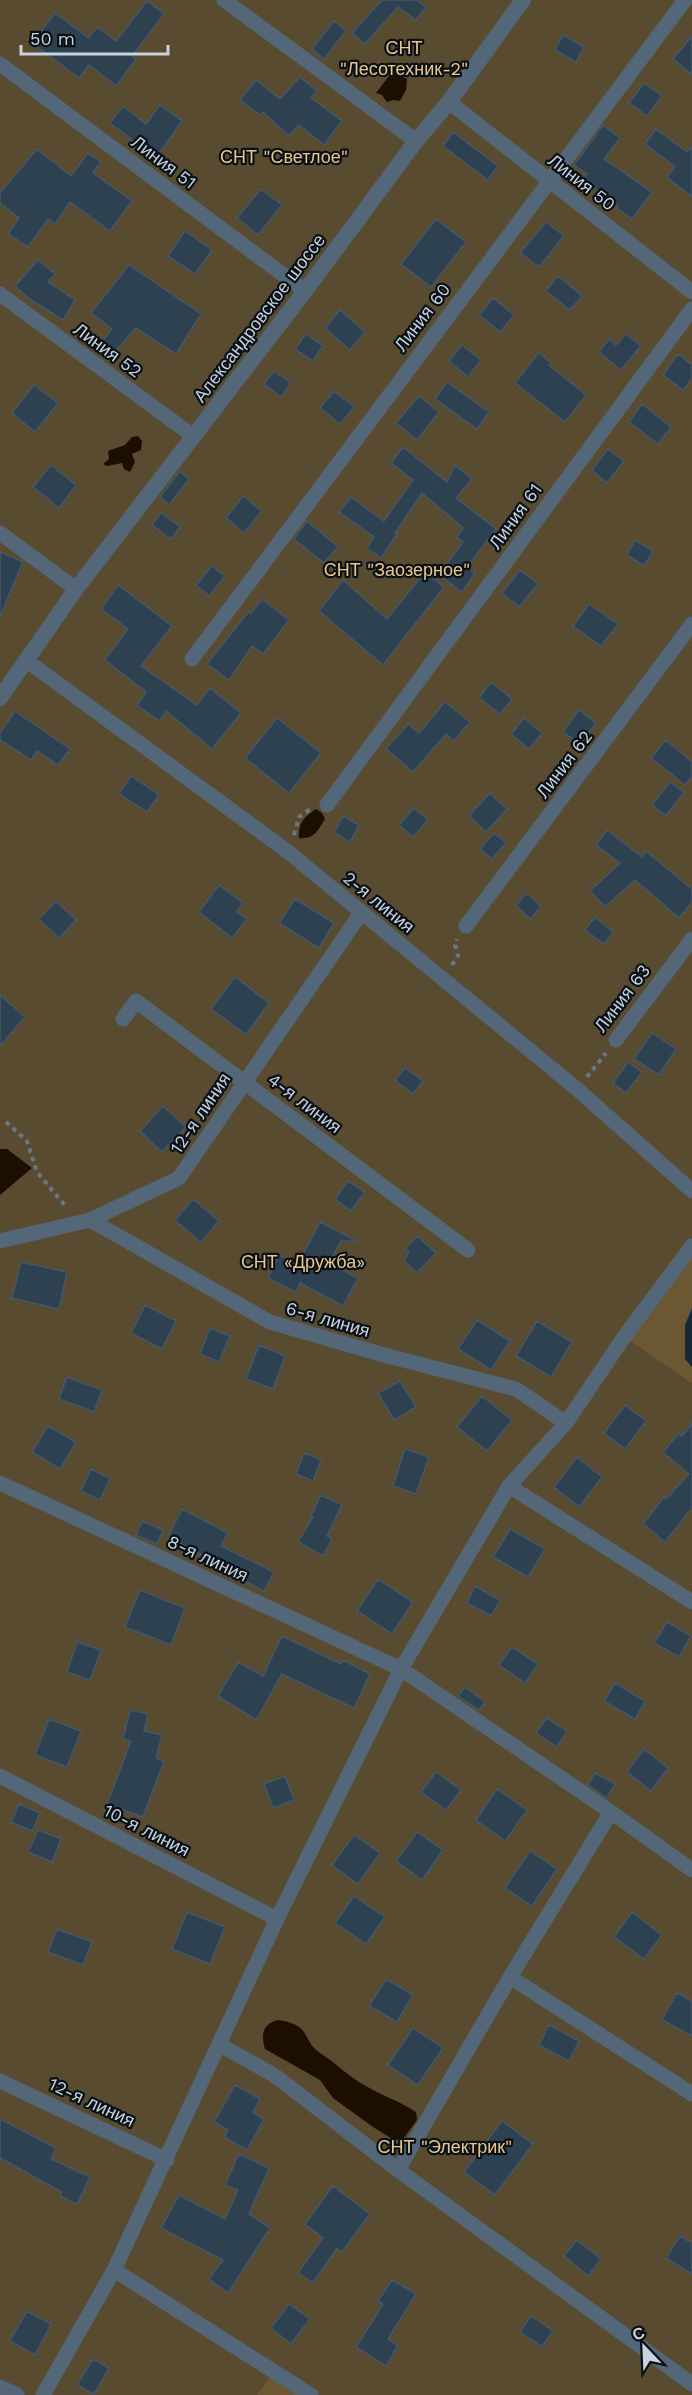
<svg xmlns="http://www.w3.org/2000/svg" width="692" height="2395" viewBox="0 0 692 2395" font-family="'Work Sans',sans-serif">
  <style>
    .green { fill: #594b30 }
    .forest { fill: #6b5833 }
    .water { fill: #1c0f00 }
    .building { fill: #2e4151; stroke: #445768; stroke-width: 1.5 }
    .lines { fill: none; stroke-linecap: round; stroke-linejoin: round }
    .path { stroke: #6a7885; stroke-width: 4; stroke-dasharray: 4.5 4.5; stroke-linecap: butt }
    .minor { stroke: #536778; stroke-width: 15 }
    .tertiary { stroke: #536778; stroke-width: 16 }
    .labels { text-anchor: middle; dominant-baseline: central; stroke-width: 4.5; stroke-linejoin: round; paint-order: stroke }
    .park-label { font-size: 18px; fill: #eac789; stroke: #091017 }
    .street-label { font-size: 18px; fill: #c8d3dd; stroke: #091017 }
  </style>
  <rect width="100%" height="100%" fill="#172837"/>
  <!-- green -->
  <path class="green" d="M0,0H692V1246L624,1337L692,1384V2395H309L274,2371L256,2395H17L0,2387Z"/>
  <!-- forest -->
  <path class="forest" d="M692,1246V1308L685,1325V1359L692,1367V1384L624,1337Z
    M274,2371L309,2395H256Z"/>
  <!-- water -->
  <path class="water" d="M392,72L407,79L406,90L400,101L393,100L387,102L382,95L376,93Z
    M138,436L142,441L141,450L132,454L135,462L130,472L124,469L122,463L107,466L103,464L109,459L108,451L125,445L132,437Z
    M316,809L322,813L325,819C318,830 314,840 299,838C298,823 304,817 316,809Z
    M0,1149H7L32,1168L0,1195Z
    M278,2020C313,2025 301,2040 320,2053C336,2063 349,2077 366,2086C382,2096 400,2101 416,2112L417,2120L403,2139L394,2140L373,2127L333,2098L320,2080L265,2049C261,2035 262,2024 278,2020Z"/>
  <!-- building -->
  <path class="building" d="M382,0H417L426,7L416,20L398,7L365,44L352,33Z
    M147,1L164,14L132,56L136,59L116,86L89,65L79,78L32,43L55,13L89,38L97,27L116,41Z
    M334,21L346,31L324,59L312,49Z
    M563,35L584,47L576,62L555,50Z
    M692,36V75L673,59Z
    M300,77L317,91L311,98L342,121L324,145L299,125L289,136L263,112L260,115L240,100L256,80L280,99Z
    M644,83L662,96L647,116L629,103Z
    M160,105L182,121L156,158L110,123L123,106L146,124Z
    M603,125L620,138L604,159L652,192L632,219L617,208L618,206L583,180L587,174L574,165Z
    M656,129L687,152L692,146V197L667,177L675,167L645,144Z
    M453,132L498,166L488,180L443,146Z
    M37,149L71,176L88,153L101,162L93,173L132,201L110,231L70,202L55,224L48,219L28,247L8,234L19,218L0,203V193Z
    M261,189L282,205L258,235L237,218Z
    M436,219L466,242L431,287L401,264Z
    M546,222L564,236L539,267L520,253Z
    M185,231L212,250L195,274L168,256Z
    M38,260L55,274L48,282L75,300L63,320L28,298L15,286Z
    M129,265L201,314L176,354L136,328L112,355L100,344L112,329L91,313Z
    M558,276L582,296L570,310L546,291Z
    M493,298L514,315L500,332L479,315Z
    M340,310L365,332L350,350L325,328Z
    M306,334L323,346L313,361L295,349Z
    M626,334L641,346L621,370L599,352L609,339L616,345Z
    M462,345L481,360L468,377L449,361Z
    M539,352L551,363L549,365L586,395L565,422L515,383Z
    M678,354L692,365V378L683,390L663,375Z
    M274,371L291,383L281,397L264,384Z
    M447,382L489,412L477,429L435,399Z
    M34,385L58,403L35,432L12,413Z
    M334,391L354,407L340,424L320,408Z
    M419,396L439,412L417,440L396,423Z
    M642,404L671,427L658,444L629,422Z
    M403,447L447,482L455,465L472,479L456,498L496,529L467,567L475,573L462,592L439,575L463,542L457,537L463,528L422,493L395,533L397,534L381,558L367,548L374,537L339,512L351,497L384,521L413,480L391,463Z
    M608,449L624,461L607,483L592,470Z
    M51,465L76,485L59,508L33,487Z
    M180,471L189,479L169,505L160,497Z
    M243,496L262,511L244,533L226,518Z
    M161,513L180,527L171,539L152,525Z
    M307,521L338,547L324,563L294,539Z
    M635,540L653,551L644,566L627,555Z
    M0,552L23,562L0,617Z
    M212,566L225,576L209,596L196,585Z
    M520,570L538,584L519,607L502,593Z
    M425,572L444,587L383,665L319,611L343,580L387,619Z
    M118,585L172,626L141,666L197,705L210,688L241,713L212,749L166,711L160,721L137,706L146,692L105,660L128,629L101,609Z
    M262,599L289,620L263,654L252,646L229,680L207,664L249,611L251,613Z
    M589,604L618,624L601,646L573,626Z
    M491,682L512,699L500,714L479,698Z
    M445,702L470,722L454,741L446,734L413,772L386,749L408,724L419,733Z
    M579,710L596,723L580,744L563,732Z
    M15,711L70,749L58,765L37,751L31,760L0,740V733Z
    M277,718L321,753L289,793L245,758Z
    M524,718L542,733L529,749L511,734Z
    M666,740L692,762V777L685,785L651,758Z
    M131,776L159,795L147,812L119,794Z
    M670,782L684,792L666,816L652,805Z
    M490,793L507,809L486,832L469,816Z
    M414,808L428,820L413,837L399,825Z
    M343,816L359,825L350,842L334,833Z
    M607,830L642,857L646,851L692,889V902L679,918L635,880L605,907L590,891L620,863L596,845Z
    M494,833L506,843L492,859L480,849Z
    M219,885L243,903L237,912L247,919L232,938L199,912Z
    M527,893L541,907L530,919L516,905Z
    M295,899L334,923L319,948L279,923Z
    M56,901L76,920L59,938L39,919Z
    M595,917L613,932L604,944L585,930Z
    M235,977L269,1003L246,1035L211,1009Z
    M0,995L25,1017L0,1046Z
    M652,1033L676,1049L659,1075L634,1059Z
    M628,1062L642,1072L626,1093L613,1083Z
    M405,1068L423,1081L413,1094L395,1080Z
    M163,1106L186,1127L162,1152L140,1131Z
    M348,1181L365,1192L351,1211L335,1199Z
    M193,1199L219,1221L201,1242L175,1220Z
    M320,1222L357,1241H341L329,1263L358,1278L343,1306L300,1283L296,1292L268,1278L280,1255L298,1264Z
    M417,1236L436,1253L417,1273L404,1261L409,1252L405,1250Z
    M21,1262L67,1272L59,1309L12,1298Z
    M145,1305L176,1321L162,1349L131,1333Z
    M477,1320L510,1341L491,1370L458,1349Z
    M537,1321L572,1342L551,1377L516,1356Z
    M210,1328L230,1336L219,1362L200,1354Z
    M259,1345L285,1356L273,1389L246,1379Z
    M67,1377L102,1390L94,1412L59,1399Z
    M400,1381L416,1407L394,1420L378,1393Z
    M482,1396L512,1420L487,1451L457,1427Z
    M625,1405L646,1421L625,1449L604,1433Z
    M692,1423V1508L665,1542L643,1524L664,1497L666,1499L689,1474L663,1452L679,1433L682,1436Z
    M48,1426L76,1442L60,1469L32,1452Z
    M405,1449L429,1457L416,1494L393,1486Z
    M304,1453L321,1460L313,1481L296,1474Z
    M577,1457L602,1477L579,1507L554,1487Z
    M91,1469L110,1478L100,1500L81,1491Z
    M321,1495L342,1505L327,1536L332,1539L323,1556L298,1542L313,1517L311,1516Z
    M182,1509L228,1533L221,1546L274,1572L264,1591L231,1574L233,1571L168,1537Z
    M142,1521L163,1530L157,1544L136,1535Z
    M510,1529L545,1549L528,1577L493,1557Z
    M378,1579L413,1602L392,1634L357,1611Z
    M475,1586L500,1600L491,1616L467,1603Z
    M140,1590L185,1608L171,1645L125,1627Z
    M667,1622L691,1636L679,1657L654,1643Z
    M282,1636L341,1664L343,1660L370,1674L354,1708L282,1674L256,1720L218,1696L238,1662L263,1676Z
    M77,1642L101,1650L90,1680L67,1672Z
    M512,1647L538,1664L525,1683L499,1665Z
    M615,1683L645,1701L635,1719L604,1701Z
    M465,1687L485,1702L479,1710L458,1696Z
    M130,1710L148,1714L144,1731L162,1735L156,1758L164,1761L143,1817L107,1804L131,1741L123,1739Z
    M547,1718L567,1731L557,1747L536,1733Z
    M49,1719L81,1731L67,1767L35,1755Z
    M644,1749L668,1768L651,1791L627,1772Z
    M436,1772L461,1790L446,1810L421,1792Z
    M595,1773L615,1784L607,1798L588,1785Z
    M285,1776L294,1800L273,1808L264,1784Z
    M497,1789L527,1810L505,1841L476,1820Z
    M19,1804L40,1813L32,1831L11,1822Z
    M38,1830L61,1839L52,1862L28,1852Z
    M417,1832L443,1850L422,1880L396,1861Z
    M354,1835L380,1853L358,1884L332,1865Z
    M530,1851L557,1869L532,1906L505,1888Z
    M354,1896L385,1917L366,1944L335,1923Z
    M187,1912L225,1927L210,1964L172,1949Z
    M632,1912L662,1935L644,1959L614,1937Z
    M57,1929L92,1942L83,1965L48,1952Z
    M386,1979L413,1995L397,2022L369,2006Z
    M677,1993L692,2001V2036L662,2020Z
    M549,2025L579,2041L569,2061L539,2045Z
    M413,2028L443,2048L418,2085L388,2065Z
    M235,2085L260,2099L253,2113L264,2119L247,2150L224,2137L228,2130L214,2122Z
    M0,2119L56,2148L51,2159L90,2177L77,2204L60,2196L62,2192L0,2158Z
    M502,2121L533,2144L495,2195L464,2172Z
    M239,2154L269,2168L249,2214L270,2228L228,2293L209,2279L223,2260L161,2228L179,2195L225,2219L238,2190L225,2185Z
    M333,2186L370,2214L342,2252L337,2248L313,2283L298,2273L323,2238L305,2224Z
    M680,2236L692,2243V2274L666,2258Z
    M577,2240L601,2259L588,2276L564,2256Z
    M392,2280L416,2294L388,2339L398,2346L386,2366L356,2347L383,2304L378,2301Z
    M289,2304L310,2319L291,2344L271,2328Z
    M27,2311L51,2324L35,2355L10,2341Z
    M531,2316L553,2331L542,2347L520,2332Z
    M93,2359L109,2368L94,2394L77,2385Z"/>
  <g class="lines">
    <!-- path -->
    <path class="path" d="M294,835L299,817L312,808
      M452,965L458,956L455,945L457,939
      M587,1077L606,1053
      M6,1122L27,1141L37,1172L67,1208"/>
    <!-- minor -->
    <path class="minor" d="M224,0L416,141
      M0,64L305,291
      M449,102L692,292
      M0,294L193,436
      M0,533L76,589
      M192,659L685,0
      M27,661L287,851L577,1089L692,1191
      M327,805L692,309
      M466,926L692,624
      M123,1019L136,1001L468,1250
      M616,1040L692,939
      M90,1220L270,1322L384,1355L516,1389L566,1423
      M0,1241L90,1220L179,1178L361,913
      M0,1483L401,1669L611,1812L692,1870
      M509,1486L692,1602
      M0,1776L277,1919
      M611,1812L510,1977L398,2170L692,2384
      M510,1977L692,2094
      M220,2045L274,2075L398,2170
      M0,2081L167,2160
      M114,2270L311,2395
      M0,2387L17,2395
      M43,2395L114,2270L277,1919L401,1669L509,1486L566,1423L624,1337L692,1246"/>
    <!-- tertiary -->
    <path class="tertiary" d="M0,698L76,589L305,291L416,141L449,102L523,0"/>
  </g>
  <g class="labels">
    <!-- park labels -->
    <g class="park-label">
      <text x="404" y="47">СНТ<tspan x="404" dy="21">"Лесотехник-2"</tspan></text>
      <text x="284" y="156">СНТ "Светлое"</text>
      <text x="397" y="569">СНТ "Заозерное"</text>
      <text x="303" y="1261">СНТ «Дружба»</text>
      <text x="445" y="2146">СНТ "Электрик"</text>
    </g>
    <!-- street labels -->
    <g class="street-label">
      <text transform="translate(164 162) rotate(37)">Линия 51</text>
      <text transform="translate(582 182) rotate(38)">Линия 50</text>
      <text transform="translate(422 317) rotate(-53)">Линия 60</text>
      <text transform="translate(259 318) rotate(-53)">Александровское шоссе</text>
      <text transform="translate(108 350) rotate(36)">Линия 52</text>
      <text transform="translate(515 516) rotate(-54)">Линия 61</text>
      <text transform="translate(564 764) rotate(-53)">Линия 62</text>
      <text transform="translate(379 902) rotate(39)">2-я линия</text>
      <text transform="translate(622 998) rotate(-53)">Линия 63</text>
      <text transform="translate(305 1103) rotate(37)">4-я линия</text>
      <text transform="translate(200 1113) rotate(-56)">12-я линия</text>
      <text transform="translate(328 1319) rotate(16)">6-я линия</text>
      <text transform="translate(208 1558) rotate(25)">8-я линия</text>
      <text transform="translate(147 1830) rotate(27)">10-я линия</text>
      <text transform="translate(92 2102) rotate(25)">12-я линия</text>
    </g>
  </g>
  <!-- north arrow -->
  <g transform="translate(644 2347) rotate(337)" stroke="#091017" stroke-width="4.5" paint-order="stroke">
  <path d="M0-4.5L10 22L0 15L-10 22Z" fill="#c8d3dd"/>
  <text y="-9" font-size="16" font-weight="bold" text-anchor="middle" fill="#c8d3dd">С</text>
  </g>
  <!-- scale -->
  <path d="M21 45v9h147v-9" fill="none" stroke="#c8d3dd" stroke-width="3"/>
  <text x="30" y="45" font-size="18" fill="#c8d3dd" stroke="#091017" stroke-width="4.5" paint-order="stroke">50 m</text>
</svg>
